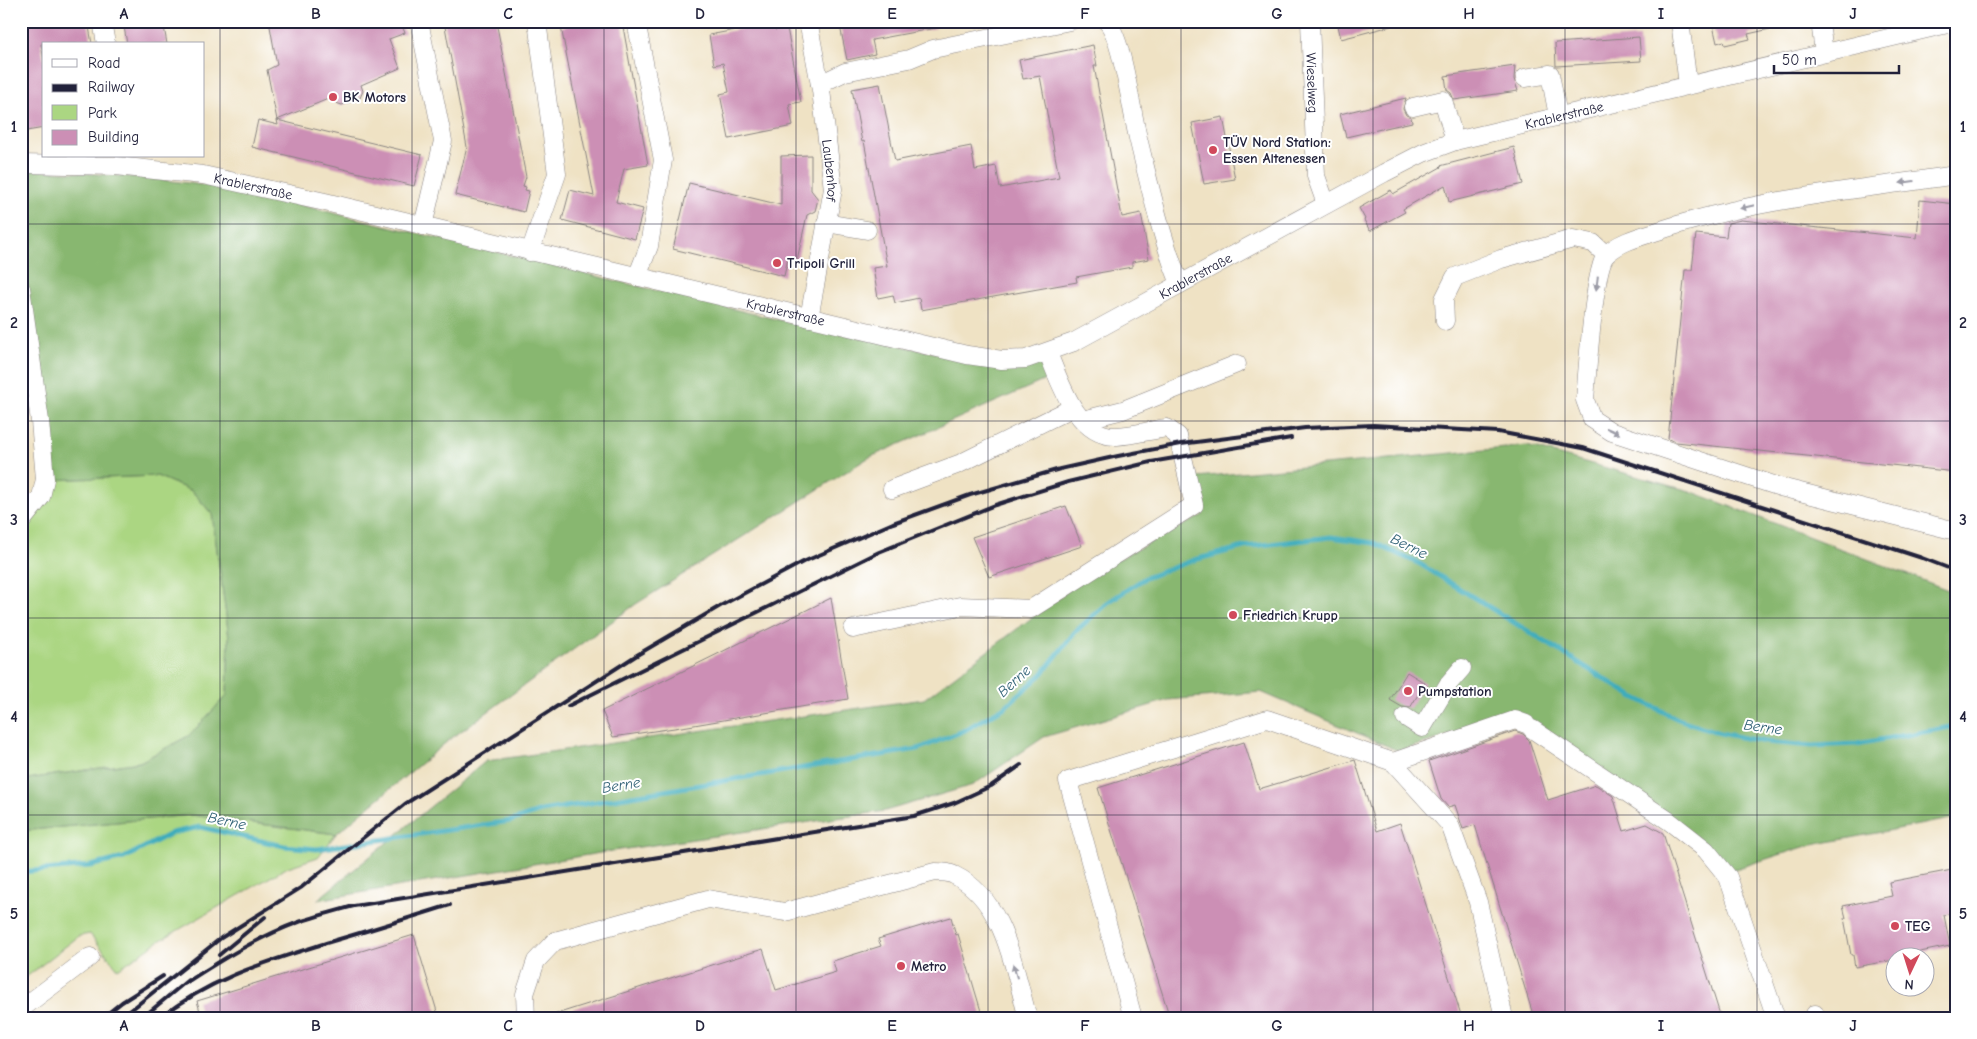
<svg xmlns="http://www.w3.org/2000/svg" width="1977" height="1039" viewBox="0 0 1977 1039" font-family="'Comic Neue',sans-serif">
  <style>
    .green { fill: #abd682; stroke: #667c5e }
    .forest { fill: #88b770; stroke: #556c56 }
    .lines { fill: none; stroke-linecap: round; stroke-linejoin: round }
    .stream { stroke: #3eacbc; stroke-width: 5 }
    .building { fill: #cc8fb5 }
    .minor-casing { stroke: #888280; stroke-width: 19 }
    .minor { stroke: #fff; stroke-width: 18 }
    .rail { stroke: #22223b; stroke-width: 4 }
    .oneway { fill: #9c9ca7 }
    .grid { fill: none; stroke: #22223b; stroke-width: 1; stroke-opacity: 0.55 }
    .poi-dot { fill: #d1495b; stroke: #fff; stroke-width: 2 }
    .labels { text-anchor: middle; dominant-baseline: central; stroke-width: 4; stroke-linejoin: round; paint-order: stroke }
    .street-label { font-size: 14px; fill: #22223b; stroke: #fff }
    .poi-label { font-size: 14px; font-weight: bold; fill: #22223b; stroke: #fff; text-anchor: start }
    .water-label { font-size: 15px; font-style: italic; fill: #2f6075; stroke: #fff }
    .neatline { fill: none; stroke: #22223b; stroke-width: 2 }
    .grid-label { font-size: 16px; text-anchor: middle; font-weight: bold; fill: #22223b }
  </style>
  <rect width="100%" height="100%" fill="#fff"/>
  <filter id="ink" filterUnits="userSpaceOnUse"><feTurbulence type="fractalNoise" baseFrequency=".02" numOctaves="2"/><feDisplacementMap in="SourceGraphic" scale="10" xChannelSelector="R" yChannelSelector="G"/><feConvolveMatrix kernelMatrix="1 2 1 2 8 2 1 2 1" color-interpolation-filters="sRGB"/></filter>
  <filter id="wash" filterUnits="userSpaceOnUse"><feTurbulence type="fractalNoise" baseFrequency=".0096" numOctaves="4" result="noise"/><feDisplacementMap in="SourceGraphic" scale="20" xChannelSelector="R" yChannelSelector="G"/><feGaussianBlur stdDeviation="1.12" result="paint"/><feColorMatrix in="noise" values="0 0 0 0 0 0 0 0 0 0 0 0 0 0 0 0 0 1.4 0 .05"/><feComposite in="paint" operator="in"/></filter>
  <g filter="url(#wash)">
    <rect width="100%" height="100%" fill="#efe2c4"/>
    <!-- green -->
    <path class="green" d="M157,476L192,491L212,514L229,637L227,695L190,735L140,762L21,780V524L48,480Z
      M191,815L336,834L318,857L288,867L159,941L118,969L90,934L79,936L21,981V831Z"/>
    <!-- forest -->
    <path class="forest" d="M21,169C97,174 171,178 246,192L800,325L964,359L1045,360L1052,377L868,458L636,604L449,740L336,834L191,815L21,831V780L140,762L190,735L227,695L229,637L212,514L192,491L157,476L48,480L33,330L21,248Z
      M1527,446L1690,491L1956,593V818L1807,846L1732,870L1516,715L1399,751L1261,692L1168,700L1044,737L973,785L885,811L606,852L317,900L486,761L924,699L1090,574L1203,515L1197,477Z"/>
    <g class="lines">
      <!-- stream -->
      <path class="stream" d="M21,872L90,866L124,858L172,833L200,827L284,846L317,849L511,821L541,811L918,749L963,731L1005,707L1042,674L1075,632L1107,603L1145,578L1194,560L1244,547L1331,537L1374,543L1420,564L1632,696L1678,719L1720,733L1765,742L1812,746L1857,744L1956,726"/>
    </g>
    <g id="blocks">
      <!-- building -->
      <path class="building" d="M21,21H88L92,44H41L44,60V128L21,132Z
        M123,21H163L167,44H127Z
        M269,21H400L405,33L389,39L400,68L361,85L363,91L360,98L342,105L336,103L333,97L277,120L422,155L414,186L252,147L258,120L278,125L267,70L277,65Z
        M444,21H496L526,177L523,186L526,187L525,190L529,191L524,212L455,195L467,147Z
        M591,21H622L648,165L624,169L616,202L643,209L635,239L562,220L570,190L594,196L561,27Z
        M839,21H935L936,28L872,40L875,54L847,60Z
        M1337,21H1391V26L1341,39Z
        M1712,21H1779V27L1748,34L1750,39L1725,45L1724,41L1717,43Z
        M773,23L775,30L787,28L801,102L789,104L793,126L729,139L720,94L729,92L723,63L714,65L709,35Z
        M1639,37L1641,61L1556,66L1555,43Z
        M1093,45L1097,66H1094L1122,217L1141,213L1149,259L1132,262V267L1076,277L1077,282L921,310L919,298L895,303L893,295L878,298L873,268L887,266L864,141L862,142L852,89L880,84L895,161L971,146L975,170L996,166L1000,188L1059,177L1040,76L1023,79L1019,60Z
        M1515,66L1514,79L1518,91L1454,100L1451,93L1447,90L1445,76Z
        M1406,98L1403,109L1406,115L1411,117L1412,122L1346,137L1340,114Z
        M1223,117L1235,179L1204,184L1192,123Z
        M1514,147L1523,184L1449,202L1445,185L1403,209L1405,212L1370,231L1364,220L1365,219L1359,208L1391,190L1393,194L1441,167L1440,166Z
        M811,155V190L818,199L815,211L807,215L797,260L788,258L784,276L673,249L689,183L781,205V156Z
        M1920,200L1956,204V472L1676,442L1668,439L1685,270H1692L1696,234L1726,237L1728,223L1741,220L1917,238Z
        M1066,506L1082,546L989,577L972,537Z
        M831,598L848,699L688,726L613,737L602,711Z
        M1407,672L1425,683L1410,708L1402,707L1390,700Z
        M1515,731L1523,734L1529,740L1548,800L1596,785L1613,796L1624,831L1647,824L1663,833L1721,1018H1534L1475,825L1463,829L1455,805L1448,807L1441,799L1429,761Z
        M1244,742L1259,789L1355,760L1377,831L1400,823L1462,1018H1170L1098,788Z
        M1952,870L1956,891V912L1944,915L1950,946L1905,955V956H1894V960L1855,967L1853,955H1851L1844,918H1846L1843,906L1892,896L1889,882Z
        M951,917L956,935L958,934L983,1018H554L553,1015L763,949L776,990L836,972L833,961L881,946L878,939Z
        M414,935L439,1018H202L197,1001Z"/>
    </g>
  </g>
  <g filter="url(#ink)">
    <use href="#blocks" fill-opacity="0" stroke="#888280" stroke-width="1"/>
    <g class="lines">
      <!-- minor casing -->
      <g class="minor-casing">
        <g id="minor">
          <path d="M102,21L106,44"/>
          <path d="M419,21L443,141L423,226"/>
          <path d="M636,21L663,160L649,246L637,277"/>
          <path id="s1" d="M808,21L821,90L833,189L809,318"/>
          <path d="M1106,21C1122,34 1132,114 1138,138C1150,187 1161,237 1180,284"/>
          <path id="s2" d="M1310,21L1316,176L1326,204"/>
          <path d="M1680,21L1688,85"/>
          <path d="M1820,21L1824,53"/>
          <path d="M1525,78L1550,74L1558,116"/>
          <path d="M820,84L845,72L909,59L933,49L1070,21"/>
          <path d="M1413,107L1443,100L1455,141"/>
          <path id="s3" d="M21,164L116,166L203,175L325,202L967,355L1002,360L1026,359L1074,342L1384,173L1423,153L1455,141L1956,22"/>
          <path d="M1956,175C1856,190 1754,199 1658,231C1642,236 1618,242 1606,255C1594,268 1587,376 1585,400L1592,419L1612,432L1780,487L1956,531"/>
          <path d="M826,223L867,230"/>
          <path d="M530,252L557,174L537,21"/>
          <path d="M21,288L40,421L45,479L41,497L21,522"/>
          <path d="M1445,321L1444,299L1455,277L1501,259L1573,239L1593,243L1606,255"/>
          <path d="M1083,420L1123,410L1237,364"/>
          <path d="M892,489L959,464L1072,408"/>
          <path d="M853,629L960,606L1031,609L1194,505L1178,436L1167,428C1151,430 1134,435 1117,436C1077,438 1060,382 1048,353"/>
          <path d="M1405,717L1422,728L1449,683L1462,668"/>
          <path d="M1532,729L1669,821L1706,850L1728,877L1776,1018"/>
          <path d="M1393,762L1450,825L1478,902L1504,1018"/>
          <path d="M21,1009L90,957"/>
          <path d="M1815,1014L1816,1018"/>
          <path d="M526,1018L525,994L536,961L555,941L708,899L785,912L935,872C941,872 949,872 954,875C1005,899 1014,970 1028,1018"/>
          <path d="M1133,1018L1068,781L1267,719L1393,762L1515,720L1526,724"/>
        </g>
      </g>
      <!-- minor -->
      <use href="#minor" class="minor"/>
      <!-- rail -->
      <path class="rail" d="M568,706L879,552L995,505L1068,482L1151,462L1291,438
        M219,955L265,917
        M184,984C221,960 258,937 299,922C317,916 336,911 354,906L914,816L954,803L991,786L1021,765
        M102,1018L122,1002L163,976
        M121,1018L221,938L302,887L405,804L637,655L722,605L803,562L893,523L970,495L1060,469L1118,456L1181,444L1305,428L1373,425L1498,432L1583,448L1922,558L1956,571
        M142,1018L188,980
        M160,1018C210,978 266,962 326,943C367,931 409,918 450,905"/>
    </g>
    <!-- one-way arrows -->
    <defs><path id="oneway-solid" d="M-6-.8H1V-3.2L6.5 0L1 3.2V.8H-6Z" transform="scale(1.25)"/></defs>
    <g class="oneway">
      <use href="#oneway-solid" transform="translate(1907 182) rotate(172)"/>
      <use href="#oneway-solid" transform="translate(1747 207) rotate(167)"/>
      <use href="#oneway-solid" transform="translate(1597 283) rotate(97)"/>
      <use href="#oneway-solid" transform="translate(1613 431) rotate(25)"/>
      <use href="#oneway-solid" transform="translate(1015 971) rotate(-106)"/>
    </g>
  </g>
  <!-- grid -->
  <path class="grid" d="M220,21V1018M412,21V1018M604,21V1018M796,21V1018M988,21V1018M1181,21V1018M1373,21V1018M1565,21V1018M1757,21V1018M21,224H1956M21,421H1956M21,618H1956M21,815H1956"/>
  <!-- markers -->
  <g class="poi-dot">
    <circle cx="333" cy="97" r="5"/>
    <circle cx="1213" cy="150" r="5"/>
    <circle cx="777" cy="263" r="5"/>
    <circle cx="1233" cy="615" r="5"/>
    <circle cx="1408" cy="691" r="5"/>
    <circle cx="1895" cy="926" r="5"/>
    <circle cx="901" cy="966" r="5"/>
  </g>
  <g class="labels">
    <!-- street labels -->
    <g class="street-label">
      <text stroke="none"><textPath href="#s2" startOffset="62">Wieselweg</textPath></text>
      <text stroke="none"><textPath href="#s3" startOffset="1621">Krablerstraße</textPath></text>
      <text stroke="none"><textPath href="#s1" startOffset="151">Laubenhof</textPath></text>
      <text stroke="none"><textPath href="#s3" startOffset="234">Krablerstraße</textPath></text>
      <text stroke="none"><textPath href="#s3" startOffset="1216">Krablerstraße</textPath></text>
      <text stroke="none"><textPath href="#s3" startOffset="781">Krablerstraße</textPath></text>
    </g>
    <!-- poi labels -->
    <g class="poi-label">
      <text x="343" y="97">BK Motors</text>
      <text x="1223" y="142">TÜV Nord Station:<tspan x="1223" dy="16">Essen Altenessen</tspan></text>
      <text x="787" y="263">Tripoli Grill</text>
      <text x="1243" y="615">Friedrich Krupp</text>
      <text x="1418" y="691">Pumpstation</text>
      <text x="1905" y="926">TEG</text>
      <text x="911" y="966">Metro</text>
    </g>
    <!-- water labels -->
    <g class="water-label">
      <text transform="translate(1409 546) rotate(26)">Berne</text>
      <text transform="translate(1014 681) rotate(-42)">Berne</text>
      <text transform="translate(1763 727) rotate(8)">Berne</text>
      <text transform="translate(621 785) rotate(-9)">Berne</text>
      <text transform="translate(227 821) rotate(12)">Berne</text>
    </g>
  </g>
  <!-- margin -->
  <rect width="1977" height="1039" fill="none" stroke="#fff" stroke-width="55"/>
  <!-- legend -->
  <rect x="42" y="42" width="162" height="115" fill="#ffffff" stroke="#a7a7b1"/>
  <rect x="52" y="59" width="25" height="8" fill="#ffffff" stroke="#a7a7b1"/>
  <text x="88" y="68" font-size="15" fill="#22223b">Road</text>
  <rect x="52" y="84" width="25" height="8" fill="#22223b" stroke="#a7a7b1"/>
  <text x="88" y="92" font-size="15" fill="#22223b">Railway</text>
  <rect x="52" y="105" width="25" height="15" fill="#abd682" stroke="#a7a7b1"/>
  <text x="88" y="118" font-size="15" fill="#22223b">Park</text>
  <rect x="52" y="130" width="25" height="15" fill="#cc8fb5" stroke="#a7a7b1"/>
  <text x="88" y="142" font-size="15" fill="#22223b">Building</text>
  <!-- north arrow -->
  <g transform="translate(1910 972) rotate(184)"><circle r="24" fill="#ffffff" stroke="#a7a7b1"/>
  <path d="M0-4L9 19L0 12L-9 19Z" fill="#d1495b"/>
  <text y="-8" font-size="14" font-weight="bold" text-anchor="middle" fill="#22223b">N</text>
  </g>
  <!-- scale -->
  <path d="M1774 65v8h125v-8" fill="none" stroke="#22223b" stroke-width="2.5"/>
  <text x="1782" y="65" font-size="15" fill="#22223b" stroke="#ffffff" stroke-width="4" paint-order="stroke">50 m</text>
  <rect x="28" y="28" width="1922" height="984" class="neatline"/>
  <g class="grid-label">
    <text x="124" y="19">A</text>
    <text x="316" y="19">B</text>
    <text x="508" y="19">C</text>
    <text x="700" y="19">D</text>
    <text x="892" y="19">E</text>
    <text x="1085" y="19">F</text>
    <text x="1277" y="19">G</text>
    <text x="1469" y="19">H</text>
    <text x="1661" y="19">I</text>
    <text x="1853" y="19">J</text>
    <text x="14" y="132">1</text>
    <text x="1963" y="132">1</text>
    <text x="14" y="328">2</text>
    <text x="1963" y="328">2</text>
    <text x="14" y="525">3</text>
    <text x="1963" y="525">3</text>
    <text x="14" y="722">4</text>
    <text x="1963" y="722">4</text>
    <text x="14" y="919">5</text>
    <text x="1963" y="919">5</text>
    <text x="124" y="1031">A</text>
    <text x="316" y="1031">B</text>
    <text x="508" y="1031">C</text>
    <text x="700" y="1031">D</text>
    <text x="892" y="1031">E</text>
    <text x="1085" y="1031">F</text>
    <text x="1277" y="1031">G</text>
    <text x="1469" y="1031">H</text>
    <text x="1661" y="1031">I</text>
    <text x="1853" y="1031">J</text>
  </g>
</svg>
